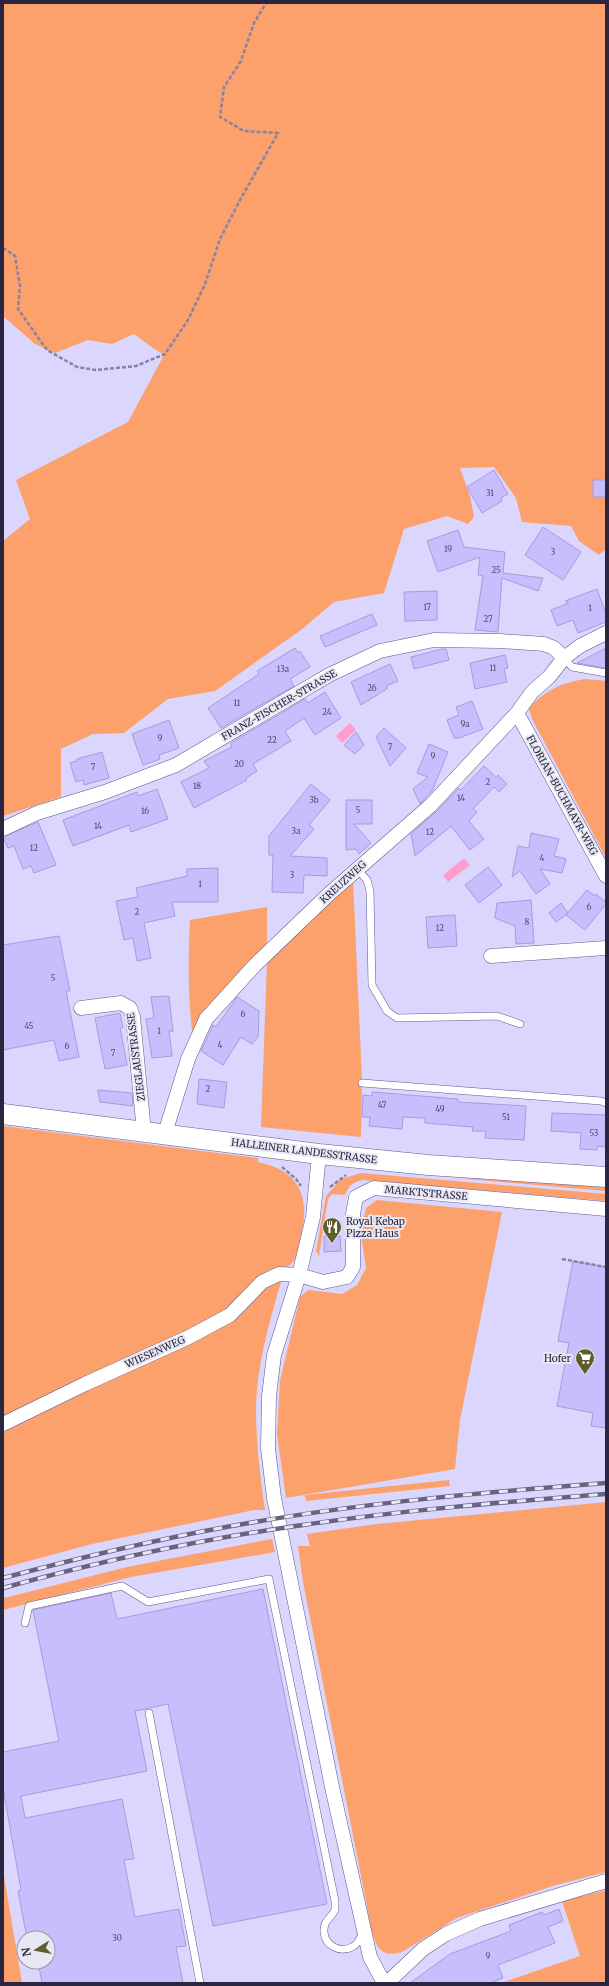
<svg xmlns="http://www.w3.org/2000/svg" width="609" height="1986" viewBox="0 0 609 1986" font-family="Merriweather,serif">
  <style>
    .green { fill: #fca16b }
    .water { fill: #ff9ecc }
    .building { fill: #c7befe; stroke: #a59cda }
    .lines { fill: none; stroke-linecap: round; stroke-linejoin: round }
    .lane-casing { stroke: #615890; stroke-width: 8 }
    .street-casing { stroke: #615890; stroke-width: 15 }
    .secondary-casing { stroke: #615890; stroke-width: 21 }
    .path { stroke: #8783a3; stroke-width: 2.5; stroke-dasharray: 4 2; stroke-linecap: butt }
    .lane { stroke: #fff; stroke-width: 7 }
    .street { stroke: #fff; stroke-width: 14 }
    .secondary { stroke: #fff; stroke-width: 20 }
    .rail-casing { stroke: #676381; stroke-width: 4.5 }
    .rail { stroke: #e8e7f4; stroke-width: 3; stroke-dasharray: 9; stroke-linecap: butt }
    .labels { text-anchor: middle; dominant-baseline: central; stroke-width: 4; stroke-linejoin: round; paint-order: stroke }
    .number-label { font-size: 8px; fill: #514c6f }
    .street-label { font-size: 10px; fill: #2a263f; stroke: #e8e7f4 }
    .poi-label { font-size: 10px; fill: #2a263f; stroke: #e8e7f4; text-anchor: start }
  </style>
  <rect width="100%" height="100%" fill="#dad6fd"/>
  <!-- green -->
  <path class="green" d="M3,3H606V549L599,555L579,541L571,526L522,522L516,498L494,467L460,468L470,496L474,517L468,524L447,516L404,529L384,593L334,602L301,630L215,691L168,699L124,733L93,734L61,749V797L3,816V541L30,519L16,480L128,422L164,355L153,348L134,334L112,344L88,340L55,353L35,344L3,316Z
    M585,679L606,681V858L532,719L529,708C544,691 563,682 585,679Z
    M353,879L362,1080L361,1137L261,1127L267,961Z
    M267,907V949C235,974 214,998 192,1031C188,994 188,957 190,920Z
    M3,1126L258,1158V1162C301,1171 310,1197 301,1237C299,1245 298,1256 292,1263C287,1270 275,1266 267,1271C255,1279 247,1290 237,1301C230,1308 220,1313 213,1319L3,1420Z
    M361,1173L606,1194V1201L363,1180C353,1182 349,1185 345,1195L332,1194L328,1199L319,1256L316,1251L326,1196L341,1179Z
    M456,1178L606,1185V1191Z
    M377,1200L502,1212L460,1420L455,1469L286,1498L277,1434L280,1381L300,1297L308,1290L342,1294L357,1285L366,1268L362,1241L363,1223L366,1208Z
    M272,1281L281,1282C269,1323 257,1365 256,1407C256,1442 260,1476 265,1510H254L92,1544L3,1568V1429L225,1322Z
    M449,1480L450,1486L306,1501L305,1495Z
    M606,1502V1872L556,1885L457,1918L402,1952C396,1953 392,1955 386,1953C371,1949 368,1910 365,1896L303,1582L298,1546H310L307,1534L377,1524Z
    M272,1539L275,1552L131,1577L3,1610V1598L12,1596L127,1567Z
    M3,1870L22,1983H3Z
    M606,1890V1983H501L580,1956L562,1901Z"/>
  <!-- water -->
  <path class="water" d="M350,723L356,730L342,743L336,736Z
    M464,858L470,865L448,882L443,875Z"/>
  <!-- building -->
  <path class="building" d="M494,470L508,494L501,498L502,501L482,513L467,487Z
    M593,480H606V497H593Z
    M543,527L581,552L563,580L525,555Z
    M458,530L464,547L505,552L503,573L543,578L538,591L502,578L498,632L475,630L483,576L478,575L480,557L438,572L427,541Z
    M597,589L606,614V622L578,633L573,620L557,626L551,610L569,603L565,601Z
    M437,591V620L405,621L404,592Z
    M372,614L377,625L325,647L320,636Z
    M295,648L298,653L300,651L310,667L290,679L294,686L221,728L208,708L259,674L257,671Z
    M606,648V668L577,663Z
    M442,649H446L449,660L414,669L411,657Z
    M505,655L508,668L504,669L507,682L475,689L470,663Z
    M390,664L398,681L386,686L388,688L361,705L351,682Z
    M325,692L341,718L315,735L304,718L285,731L291,741L253,764L257,771L246,778L247,780L194,808L181,782L209,768L204,761L232,747L231,743L305,699L308,703Z
    M472,701L483,729L459,738H454L447,720L459,715L456,707Z
    M169,720L179,748L159,755L160,759L143,765L132,734Z
    M384,728L406,748L390,766L376,737Z
    M356,732L364,745L355,754L344,745Z
    M429,744L448,752L432,791L420,804L413,789L428,777L417,773Z
    M102,752L109,778L84,785L83,780L76,782L70,763L77,761V759Z
    M484,766L496,777L498,775L507,784L499,792L494,787L473,809L477,812L469,821L484,839L470,850L451,826L415,856L411,834L437,811L459,788L461,790Z
    M311,784L330,800L309,825L314,829L290,856L327,858V876L304,875L303,893L272,892L273,855H269V836Z
    M157,789L168,819L131,832L129,825L73,846L63,820L137,792L138,796Z
    M346,800H372V824H354L371,843L359,854L356,849L346,850Z
    M38,822L56,865L34,873L31,866L23,869L14,846L8,848L3,837Z
    M531,833L559,839L554,856L566,859L562,873L540,869L550,884L536,894L520,871L512,877L518,846L529,848Z
    M488,867L502,885L479,903L465,885Z
    M218,868V902H172L175,916L144,923L151,958L137,961L133,938L124,940L116,901L138,897L136,888L187,876V869Z
    M587,890L595,896L596,894L606,902V904L585,930L566,915Z
    M531,900L534,943L516,944L515,926L495,918L497,903Z
    M561,903L568,913L556,922L549,913Z
    M455,915L457,946L428,948L426,917Z
    M59,936L70,991H66L79,1057L59,1061L54,1040L3,1050V945Z
    M169,996L173,1032L169,1030L172,1056L152,1058L146,1019L154,1018L151,997Z
    M237,997L259,1011L258,1037L252,1044L241,1037L223,1065L201,1051L213,1025L216,1027Z
    M120,1013L123,1028H120L127,1065L105,1069L95,1018Z
    M199,1079L227,1082L224,1108L197,1104Z
    M98,1090L132,1093L133,1106L100,1102Z
    M372,1092L458,1099V1102L526,1106L524,1140L485,1138L486,1131H472L473,1127L425,1123V1118L403,1117L402,1129L369,1126L370,1117H362L363,1095L372,1096Z
    M552,1113L606,1115V1147L597,1146V1150L580,1149L581,1133L551,1131Z
    M324,1236H340L341,1251L324,1252Z
    M573,1261L606,1267V1428L591,1426L593,1413L557,1406L569,1343L558,1341Z
    M263,1589L327,1904L213,1926L168,1704L135,1711L147,1771L21,1796L25,1818L122,1799L134,1859L124,1860L135,1917L179,1909L186,1946L176,1947L183,1983H42L38,1962H48V1938H27L18,1891L21,1890L3,1788V1752L59,1741L33,1610L111,1593L117,1619Z
    M559,1909L563,1921L548,1927L555,1943L498,1965L503,1978L491,1983H410L450,1954L511,1931L509,1925L542,1912L544,1915Z"/>
  <g class="lines">
    <!-- lane casing -->
    <g class="lane-casing">
      <path id="lane" d="M564,658L572,667L606,673
        M357,869L367,880L370,891L372,985L387,1011L397,1018L497,1016L520,1024
        M362,1083L601,1101L606,1103
        M25,1623L29,1606L122,1586L148,1602L269,1579L335,1901C335,1903 335,1908 335,1910C331,1918 323,1921 324,1932C325,1946 340,1953 352,1947C358,1945 360,1938 363,1933
        M149,1713L200,1983"/>
    </g>
    <!-- street casing -->
    <g class="street-casing">
      <path id="street" d="M517,713L606,876
        M3,829L37,813L105,792L176,765L329,675L380,651L434,640L500,641L544,644L554,648L564,658
        M491,956L606,948
        M81,1008L121,1003L130,1008L133,1017L144,1132
        M165,1133L188,1059L206,1019L255,965L329,894L431,805L517,713L532,692L549,677L564,658L580,646L606,633
        M319,1154L313,1217L299,1275L274,1355L269,1396L268,1448L274,1498L332,1787L370,1957L384,1983
        M3,1424L85,1384L189,1337L230,1315L262,1282L279,1274L299,1275L323,1282L347,1277L353,1267V1214L356,1197L374,1188L606,1209
        M387,1983L423,1949L446,1934L480,1919L606,1881"/>
    </g>
    <!-- secondary casing -->
    <g class="secondary-casing">
      <path id="secondary" d="M3,1114L319,1154L428,1165L606,1177"/>
    </g>
    <!-- path -->
    <path class="path" d="M3,250L5,249L15,256L20,286L18,309L47,350L77,367L96,370L136,366L165,354L188,320L205,284L220,239L240,200L278,133L244,131L220,117L224,87L241,61L254,23L266,3
      M282,1167L296,1179L301,1186
      M330,1187L346,1175
      M562,1259L606,1267"/>
    <!-- lane -->
    <use href="#lane" class="lane"/>
    <!-- street -->
    <use href="#street" class="street"/>
    <!-- secondary -->
    <use href="#secondary" class="secondary"/>
    <!-- rail casing -->
    <g class="rail-casing">
      <path id="rail" d="M3,1578C86,1556 170,1536 255,1522C371,1502 489,1492 606,1483
        M3,1588C101,1561 202,1539 303,1525C404,1510 505,1502 606,1494"/>
    </g>
    <!-- rail -->
    <use href="#rail" class="rail"/>
  </g>
  <!-- icons -->
  <defs>
    <g id="restaurant-pin" transform="scale(1)"><path d="M0 17L-7.5 6A9.5 9.5 0 1 1 7.5 6Z" fill="#5d5e2c" stroke="#e8e7f4"/><path d="M-5-6h1v4h1v-4h1v4h1v-4h1v5L-1.5 .5V6h-2V.5L-5-1ZM5-6V6H3V1.5H1.5Q1.5-4 5-6Z" fill="#fff"/></g>
    <g id="supermarket-pin" transform="scale(1)"><path d="M0 17L-7.5 6A9.5 9.5 0 1 1 7.5 6Z" fill="#5d5e2c" stroke="#e8e7f4"/><path d="M-6-5.5h2.5l.6 2H6L4.5 2H-2.5L-4.4-4H-6ZM-1.5 3.2a1.3 1.3 0 1 0 .1 0ZM3 3.2a1.3 1.3 0 1 0 .1 0Z" fill="#fff"/></g>
  </defs>
  <g fill-rule="evenodd">
    <use href="#restaurant-pin" x="332" y="1227"/>
    <use href="#supermarket-pin" x="585" y="1358"/>
  </g>
  <g class="labels">
    <!-- number labels -->
    <g class="number-label">
      <text x="490" y="493">31</text>
      <text x="448" y="549">19</text>
      <text x="553" y="552">3</text>
      <text x="496" y="570">25</text>
      <text x="427" y="607">17</text>
      <text x="590" y="608">1</text>
      <text x="488" y="619">27</text>
      <text x="493" y="668">11</text>
      <text x="283" y="669">13a</text>
      <text x="372" y="688">26</text>
      <text x="237" y="703">11</text>
      <text x="327" y="712">24</text>
      <text x="465" y="724">9a</text>
      <text x="160" y="738">9</text>
      <text x="272" y="740">22</text>
      <text x="390" y="747">7</text>
      <text x="433" y="756">9</text>
      <text x="239" y="764">20</text>
      <text x="93" y="767">7</text>
      <text x="488" y="782">2</text>
      <text x="197" y="786">18</text>
      <text x="461" y="798">14</text>
      <text x="314" y="800">3b</text>
      <text x="358" y="810">5</text>
      <text x="145" y="811">16</text>
      <text x="98" y="826">14</text>
      <text x="296" y="831">3a</text>
      <text x="430" y="832">12</text>
      <text x="34" y="848">12</text>
      <text x="542" y="858">4</text>
      <text x="292" y="875">3</text>
      <text x="200" y="884">1</text>
      <text x="589" y="907">6</text>
      <text x="137" y="912">2</text>
      <text x="527" y="922">8</text>
      <text x="440" y="928">12</text>
      <text x="53" y="978">5</text>
      <text x="243" y="1014">6</text>
      <text x="29" y="1026">45</text>
      <text x="159" y="1031">1</text>
      <text x="220" y="1045">4</text>
      <text x="67" y="1046">6</text>
      <text x="113" y="1053">7</text>
      <text x="208" y="1089">2</text>
      <text x="382" y="1105">47</text>
      <text x="440" y="1109">49</text>
      <text x="506" y="1117">51</text>
      <text x="594" y="1133">53</text>
      <text x="117" y="1938">30</text>
      <text x="488" y="1956">9</text>
    </g>
    <!-- street labels -->
    <g class="street-label">
      <text transform="translate(279 705) rotate(-30)">FRANZ-FISCHER-STRASSE</text>
      <text transform="translate(562 795) rotate(61)">FLORIAN-BUCHMAYR-WEG</text>
      <text transform="translate(343 882) rotate(-42)">KREUZWEG</text>
      <text transform="translate(136 1057) rotate(-97)">ZIEGLAUSTRASSE</text>
      <text transform="translate(304 1151) rotate(7)">HALLEINER LANDESSTRASSE</text>
      <text transform="translate(426 1193) rotate(5)">MARKTSTRASSE</text>
      <text transform="translate(155 1352) rotate(-24)">WIESENWEG</text>
    </g>
    <!-- poi labels -->
    <g class="poi-label">
      <text x="346" y="1221">Royal Kebap<tspan x="346" dy="12">Pizza Haus</tspan></text>
      <text x="571" y="1358" text-anchor="end">Hofer</text>
    </g>
  </g>
  <!-- border -->
  <rect width="609" height="1986" fill="none" stroke="#2a263f" stroke-width="8"/>
  <!-- north arrow -->
  <g transform="translate(36 1950) rotate(259)"><circle r="19" fill="#e8e7f4" stroke="#9c9aac"/>
  <path d="M0-3L7 15L0 10L-7 15Z" fill="#5d5e2c"/>
  <text y="-6" font-size="11" font-weight="bold" text-anchor="middle" fill="#2a263f">N</text>
  </g>
</svg>
